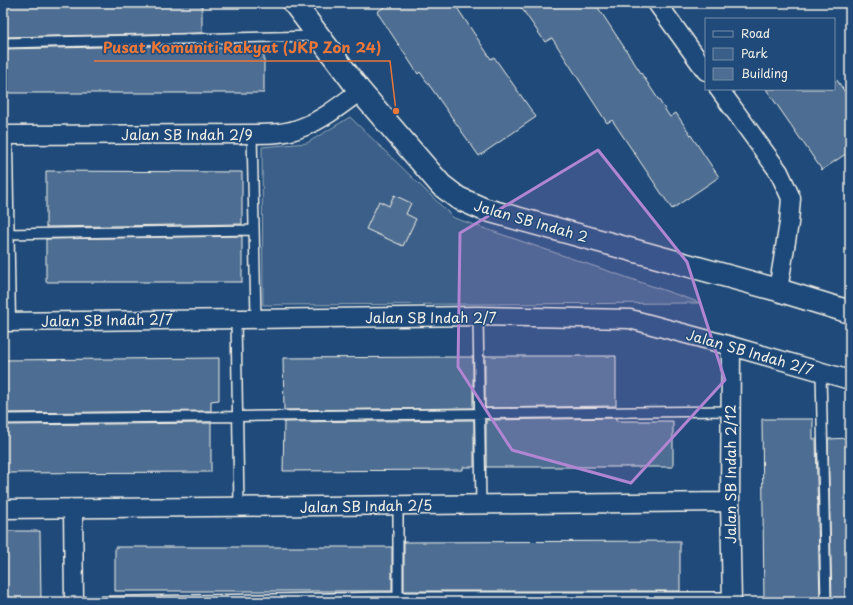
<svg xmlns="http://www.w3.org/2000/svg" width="853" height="605" viewBox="0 0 853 605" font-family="'Playpen Sans',sans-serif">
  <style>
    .green { fill: #3a5f88; stroke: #97a8b8 }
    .building { fill: #4d6e92; stroke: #f4f1e8 }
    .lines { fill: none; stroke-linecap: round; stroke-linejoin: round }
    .service-casing { stroke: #f4f1e8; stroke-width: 12 }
    .minor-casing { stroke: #f4f1e8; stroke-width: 21 }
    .tertiary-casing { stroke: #f4f1e8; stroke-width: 25 }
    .service { stroke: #1f4a7a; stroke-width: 9 }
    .minor { stroke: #1f4a7a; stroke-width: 18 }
    .tertiary { stroke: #1f4a7a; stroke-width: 22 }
    .marked { fill: #b185d1; fill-opacity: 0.2; stroke: #b185d1; stroke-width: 3; stroke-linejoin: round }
    .labels { text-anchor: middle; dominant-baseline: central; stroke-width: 3; stroke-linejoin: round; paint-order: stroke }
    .street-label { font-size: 14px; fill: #f4f1e8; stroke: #1f4a7a }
    .leader { fill: none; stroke: #ea7738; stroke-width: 1.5 }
    .callout-dot { fill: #ea7738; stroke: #1f4a7a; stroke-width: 1.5 }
    .callout-label { font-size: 15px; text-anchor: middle; font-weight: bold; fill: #ea7738; stroke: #1f4a7a; stroke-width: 3; stroke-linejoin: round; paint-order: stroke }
  </style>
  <rect width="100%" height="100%" fill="#1f4a7a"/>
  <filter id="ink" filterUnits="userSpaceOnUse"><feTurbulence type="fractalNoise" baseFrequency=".025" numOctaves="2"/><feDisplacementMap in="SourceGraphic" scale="8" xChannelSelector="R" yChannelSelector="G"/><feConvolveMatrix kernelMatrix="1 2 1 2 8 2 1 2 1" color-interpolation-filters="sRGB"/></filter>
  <g filter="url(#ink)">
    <!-- green -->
    <path class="green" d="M350,117L454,218L701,303L263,305L262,147L307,143Z"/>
    <!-- building -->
    <path class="building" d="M3,3H202V33L3,37Z
      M390,3H454L491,59L494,57L536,117L479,156L420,72L418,74L377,12Z
      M518,3H595L670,117L676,113L719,177L672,209L612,120L607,123L552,38L545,42Z
      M202,45V48H264V93H3V49Z
      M837,80L850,100V151L822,170L766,89H834V82Z
      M46,171L242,172V224L46,227Z
      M394,195L411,203L406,214L416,219L403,246L366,229L379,201L389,206Z
      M242,236V282H46V239Z
      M485,356H616V406L485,408Z
      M445,357H473V408L284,410L283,358Z
      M219,358V400L211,401V411L3,413V360Z
      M616,418V421H673V467H486V420Z
      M762,419H813V439H816L820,602H764Z
      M474,420V467H463V470L283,471L284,422Z
      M211,423V472L3,473V425Z
      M850,438V602H832L828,439Z
      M3,531H40L41,602H3Z
      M680,541V591H404V542Z
      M115,547H392V591H115Z"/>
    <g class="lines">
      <!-- service casing -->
      <g class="service-casing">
        <path id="service" d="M3,43L318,36
          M252,134L256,318
          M3,234L254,230
          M478,316L481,505
          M236,319L239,507
          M821,372L826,602
          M3,419L730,411
          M398,506V602
          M74,602L398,597H732"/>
      </g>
      <!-- minor casing -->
      <g class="minor-casing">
        <path id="minor" d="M657,3L706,71
          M719,89L779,172L791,198L789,223L778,290
          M3,135L252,134C269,134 287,134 303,127C324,119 342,104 360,91
          M3,145L6,322
          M3,322L478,316L630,319L731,346L850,380
          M731,346L730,502L732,602
          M3,509L730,502
          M73,509L74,602"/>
      </g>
      <!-- tertiary casing -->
      <g class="tertiary-casing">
        <path id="tertiary" d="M294,3L360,91L441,185L458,198L483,209L778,290L850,312"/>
      </g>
      <!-- service -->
      <use href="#service" class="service"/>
      <!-- minor -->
      <use href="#minor" class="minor"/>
      <!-- tertiary -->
      <use href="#tertiary" class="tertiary"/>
    </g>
  </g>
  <!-- marked area -->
  <path class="marked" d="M598,150L687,262L725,380L631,483L512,450L458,367L460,233Z"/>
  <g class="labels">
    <!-- street labels -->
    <g class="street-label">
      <text x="187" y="134">Jalan SB Indah 2/9</text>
      <text transform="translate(531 221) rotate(16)">Jalan SB Indah 2</text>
      <text x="431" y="317">Jalan SB Indah 2/7</text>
      <text transform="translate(107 320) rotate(-1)">Jalan SB Indah 2/7</text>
      <text transform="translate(750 352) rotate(16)">Jalan SB Indah 2/7</text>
      <text transform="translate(730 474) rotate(-90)">Jalan SB Indah 2/12</text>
      <text transform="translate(366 506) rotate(-1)">Jalan SB Indah 2/5</text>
    </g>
  </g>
  <!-- callouts -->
  <path class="leader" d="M396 111L390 61H94"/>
  <circle class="callout-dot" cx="396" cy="111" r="4"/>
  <g class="callout-label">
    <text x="242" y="53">Pusat Komuniti Rakyat (JKP Zon 24)</text>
  </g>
  <!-- margin -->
  <rect width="853" height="605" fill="none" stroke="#1f4a7a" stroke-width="16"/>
  <rect x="8" y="8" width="837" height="589" fill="none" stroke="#f4f1e8" stroke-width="1.5" filter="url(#ink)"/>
  <!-- legend -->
  <rect x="705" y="18" width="130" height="72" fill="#1f4a7a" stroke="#748da6"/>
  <rect x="713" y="31" width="20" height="6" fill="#1f4a7a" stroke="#748da6"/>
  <text x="741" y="38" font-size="12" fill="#f4f1e8">Road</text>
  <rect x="713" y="48" width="20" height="12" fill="#3a5f88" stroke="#748da6"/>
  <text x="741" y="58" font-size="12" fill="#f4f1e8">Park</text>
  <rect x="713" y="68" width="20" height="12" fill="#4d6e92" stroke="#748da6"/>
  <text x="741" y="78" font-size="12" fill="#f4f1e8">Building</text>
</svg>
